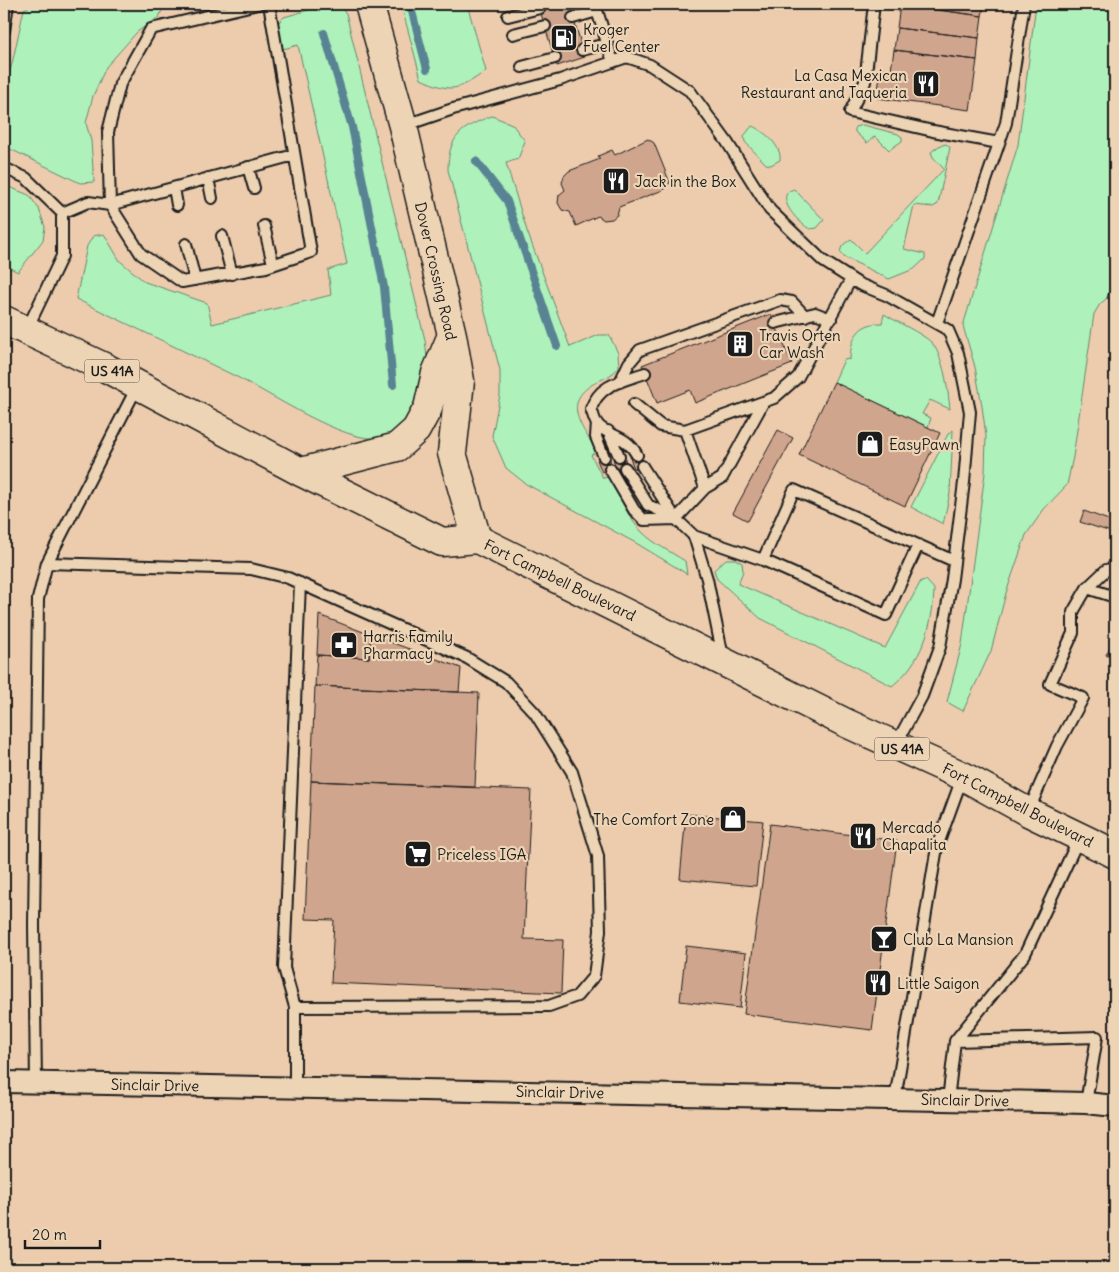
<svg xmlns="http://www.w3.org/2000/svg" width="1119" height="1272" viewBox="0 0 1119 1272" font-family="Delius,sans-serif">
  <style>
    .grass { fill: #aef1bb; stroke: #65866c }
    .lines { fill: none; stroke-linecap: round; stroke-linejoin: round }
    .stream { stroke: #598393; stroke-width: 8 }
    .building { fill: #d0a58d; stroke: #1c1c1c }
    .service-casing { stroke: #1c1c1c; stroke-width: 14 }
    .minor-casing { stroke: #1c1c1c; stroke-width: 24 }
    .secondary-casing { stroke: #1c1c1c; stroke-width: 31 }
    .trunk-casing { stroke: #1c1c1c; stroke-width: 31 }
    .service { stroke: #edd4b5; stroke-width: 10 }
    .minor { stroke: #edd4b5; stroke-width: 20 }
    .secondary { stroke: #edd4b5; stroke-width: 28 }
    .trunk { stroke: #edd4b5; stroke-width: 28 }
    .labels { text-anchor: middle; dominant-baseline: central; stroke-width: 4.5; stroke-linejoin: round; paint-order: stroke }
    .shield { fill: #edd4b5; stroke: #5b534a; stroke-width: 1 }
    .shield-label { font-size: 14px; font-weight: bold; fill: #1c1c1c }
    .poi-label { font-size: 15px; fill: #1c1c1c; stroke: #edd4b5; text-anchor: start }
    .street-label { font-size: 15px; fill: #1c1c1c; stroke: #edd4b5 }
  </style>
  <rect width="100%" height="100%" fill="#edccae"/>
  <filter id="ink" filterUnits="userSpaceOnUse"><feTurbulence type="fractalNoise" baseFrequency=".02" numOctaves="2"/><feDisplacementMap in="SourceGraphic" scale="10" xChannelSelector="R" yChannelSelector="G"/><feConvolveMatrix kernelMatrix="1 2 1 2 8 2 1 2 1" color-interpolation-filters="sRGB"/></filter>
  <g filter="url(#ink)">
    <!-- grass -->
    <path class="grass" d="M34,4H165L159,17L137,32L106,67L93,96L86,123L91,141L94,182L80,183L4,146V87L12,64L24,9Z
      M330,4L339,7L346,13L425,340C426,350 428,361 427,370C424,395 409,434 381,438C344,444 269,392 233,375C181,350 128,324 76,299L87,246L93,236L104,234L120,261L145,282L207,303L212,324L331,295L328,270L347,264L298,45L283,49L276,25L284,17Z
      M401,4H467L486,71C457,91 452,93 421,79Z
      M1036,4H1115V276L1107,298L1100,304L1094,314L1073,457L1067,485L1044,509L1026,535L1006,593L991,651L963,711L947,702L962,644L985,473L986,436L982,406L975,367L963,326L1018,145Z
      M492,116L512,124L525,141L518,159L506,163L527,231L570,347L599,335H609L618,353L619,367C611,377 603,378 593,384C561,403 583,429 597,451L591,455L603,478L610,477C619,495 627,517 642,532C654,544 671,552 685,561L687,574L636,543L526,484L506,468L492,436L500,395V370L448,170C448,136 462,127 492,116Z
      M863,125L898,134L902,137V141L889,150L875,136L867,143L855,132V127Z
      M752,126C764,131 782,146 780,160L771,165L766,164L745,142L744,136Z
      M946,144L950,147L938,204L933,207L914,205L904,249L925,254V259L914,269L889,279L844,257L840,252L842,246L851,239L865,253L944,169L933,157L931,152L939,146Z
      M4,185L29,195L39,209L45,227L43,240L18,272L4,265Z
      M794,189L824,220L817,228L810,229C799,224 772,195 794,189Z
      M884,314C895,321 923,334 931,342C944,356 948,391 950,409L930,400L922,414L931,418L928,427L834,382L844,360L850,359C851,338 858,323 882,323Z
      M953,430L950,493L943,524L911,507L948,434Z
      M726,559H735L742,563L743,571L738,584L885,648L921,581L926,580L934,589C933,626 922,662 892,686L760,618L717,579L714,570Z"/>
    <g class="lines">
      <!-- stream -->
      <path class="stream" d="M410,4L427,69
        M324,33L352,127L384,287L393,385
        M476,161L507,201L557,346"/>
    </g>
    <!-- building -->
    <path class="building" d="M538,4H569L585,57L557,66Z
      M900,4H984L982,16Z
      M900,5L982,16L979,38L897,28Z
      M897,28L979,38L977,60L894,50Z
      M894,50L977,60L970,110L877,98L881,68L891,70Z
      M648,139L654,143L670,183L663,190L619,207L617,215L612,219L604,220L598,216L576,226L570,212L562,210L558,203L559,195L565,190L562,183L564,176L569,171L600,159L598,156L612,150L615,155Z
      M1115,276V301L1107,298Z
      M771,314L792,364L695,403L690,390L657,403L642,365Z
      M1115,379V397L1110,395Z
      M834,382L940,433L905,506L799,455Z
      M778,430L793,438L748,521L733,513Z
      M640,454L644,465L634,469L630,457Z
      M608,455L613,468L602,472L597,460Z
      M623,455L628,466L617,470L613,459Z
      M1084,511L1114,522L1111,532L1080,522Z
      M1115,603V617L1111,616Z
      M319,615L371,635L369,658L317,655Z
      M371,635L461,668L459,692L315,686L317,655L369,658Z
      M1115,638V660L1106,655Z
      M315,686L479,693L475,787L311,781Z
      M311,781L531,790L524,939L563,940L561,993L331,983L334,920L305,919Z
      M686,814L763,821L756,886L680,879Z
      M770,824L897,841L872,1030L744,1014Z
      M686,946L746,953L740,1008L680,1001Z"/>
    <g class="lines">
      <!-- service casing -->
      <g class="service-casing">
        <path id="service" d="M258,4L151,29L120,84L108,132L110,205L141,254L182,282L266,267L311,252L269,4
          M595,4L613,62
          M874,4L865,82L850,112L933,131L999,143
          M508,16L540,8
          M573,18L597,11
          M4,31L8,4
          M513,34L545,26
          M582,50L606,44
          M522,67L555,58
          M403,126L453,109L560,80L627,57L650,65L690,91L727,142L770,210L823,261L859,284L886,295L948,330L958,353L970,412L964,482L952,579L940,647L922,696L896,744
          M248,167L254,188
          M4,168L26,178L62,213V256L27,329
          M208,178L212,198
          M174,188L177,205
          M62,213L88,202L110,205L294,155
          M264,226L273,264
          M222,236L232,274
          M186,244L195,280
          M775,323L815,313L831,319
          M937,323L1006,123L1024,4
          M620,382L629,363L640,350L780,300L792,302L805,316
          M634,404L661,426L685,430L774,398L798,377L851,279
          M597,423L596,437L604,457
          M685,430L705,488
          M608,431L619,456
          M637,455C626,434 608,437 597,424C594,420 593,413 591,409C599,384 623,381 645,373
          M642,466L676,519L694,536L763,560
          M625,468L648,505L673,517
          M610,469L634,510L644,520L676,519L705,488L722,478L763,403
          M694,536L707,579L723,657
          M918,545L886,615L763,560L794,490L954,561
          M47,563L251,569L288,578L467,658L506,682L535,713L572,772L598,856L600,931L594,976L577,996L549,1006L295,1007
          M1087,588L1106,570L1115,568
          M1028,812L1057,746L1083,698L1050,684L1073,633V612L1087,588L1115,597
          M955,1041L1097,1037L1086,1103
          M36,1082L34,925L38,599L47,563L137,387
          M295,1087V1007L284,968L300,583
          M895,1099L937,847L962,778
          M948,1100L955,1041L1025,954L1079,838"/>
      </g>
      <!-- minor casing -->
      <g class="minor-casing">
        <path id="minor" d="M4,1082L994,1101L1086,1103L1115,1106"/>
      </g>
      <!-- secondary casing -->
      <g class="secondary-casing">
        <path id="secondary" d="M369,4L403,126L452,335L460,381L452,453L477,539
          M301,472L397,447L416,430L428,408L436,373L452,335"/>
      </g>
      <!-- trunk casing -->
      <g class="trunk-casing">
        <path id="trunk" d="M4,320L106,368L301,472L442,542L477,539L846,723L963,776L1028,812L1115,854"/>
      </g>
      <!-- service -->
      <use href="#service" class="service"/>
      <!-- minor -->
      <use href="#minor" class="minor"/>
      <!-- secondary -->
      <use href="#secondary" class="secondary"/>
      <!-- trunk -->
      <use href="#trunk" class="trunk"/>
    </g>
  </g>
  <!-- icons -->
  <defs>
    <g id="fuel-square" transform="scale(1.4375)"><rect x="-9" y="-9" width="18" height="18" rx="4" fill="#1c1c1c" stroke="#edd4b5"/><path d="M-5.5-6h7V0h2V4h1.3V-2.5L3-4.5l.8-.8L6-3V5H2.5V1h-1V6h-7ZM-4.2-4.7v3.2H.2V-4.7Z" fill="#fff"/></g>
    <g id="restaurant-square" transform="scale(1.4375)"><rect x="-9" y="-9" width="18" height="18" rx="4" fill="#1c1c1c" stroke="#edd4b5"/><path d="M-5-6h1v4h1v-4h1v4h1v-4h1v5L-1.5 .5V6h-2V.5L-5-1ZM5-6V6H3V1.5H1.5Q1.5-4 5-6Z" fill="#fff"/></g>
    <g id="building-square" transform="scale(1.4375)"><rect x="-9" y="-9" width="18" height="18" rx="4" fill="#1c1c1c" stroke="#edd4b5"/><path d="M-4-6H4V6H1V3H-1V6H-4ZM-2.5-4.3h1.7v1.8h-1.7ZM.8-4.3h1.7v1.8H.8ZM-2.5-1h1.7V.8h-1.7ZM.8-1h1.7V.8H.8Z" fill="#fff"/></g>
    <g id="shop-square" transform="scale(1.4375)"><rect x="-9" y="-9" width="18" height="18" rx="4" fill="#1c1c1c" stroke="#edd4b5"/><path d="M-5-2.5h2.3a2.7 3.5 0 0 1 5.4 0H5L5.5 6h-11ZM-1.5-2.5h3a1.5 2.3 0 0 0-3 0Z" fill="#fff"/></g>
    <g id="pharmacy-square" transform="scale(1.4375)"><rect x="-9" y="-9" width="18" height="18" rx="4" fill="#1c1c1c" stroke="#edd4b5"/><path d="M-2-6h4v4h4v4h-4v4h-4v-4h-4v-4h4Z" fill="#fff"/></g>
    <g id="supermarket-square" transform="scale(1.4375)"><rect x="-9" y="-9" width="18" height="18" rx="4" fill="#1c1c1c" stroke="#edd4b5"/><path d="M-6-5.5h2.5l.6 2H6L4.5 2H-2.5L-4.4-4H-6ZM-1.5 3.2a1.3 1.3 0 1 0 .1 0ZM3 3.2a1.3 1.3 0 1 0 .1 0Z" fill="#fff"/></g>
    <g id="bar-square" transform="scale(1.4375)"><rect x="-9" y="-9" width="18" height="18" rx="4" fill="#1c1c1c" stroke="#edd4b5"/><path d="M-6-5H6L.8 .8V4.5H3.5V6h-7V4.5H-.8V.8Z" fill="#fff"/></g>
  </defs>
  <g fill-rule="evenodd">
    <use href="#fuel-square" x="564" y="38"/>
    <use href="#restaurant-square" x="926" y="84"/>
    <use href="#restaurant-square" x="616" y="181"/>
    <use href="#building-square" x="740" y="344"/>
    <use href="#shop-square" x="870" y="444"/>
    <use href="#pharmacy-square" x="344" y="645"/>
    <use href="#shop-square" x="733" y="819"/>
    <use href="#restaurant-square" x="863" y="836"/>
    <use href="#supermarket-square" x="418" y="854"/>
    <use href="#bar-square" x="884" y="939"/>
    <use href="#restaurant-square" x="878" y="983"/>
  </g>
  <g class="labels">
    <!-- shield labels -->
    <g class="shield">
      <rect x="84.5" y="359.5" width="55" height="23" rx="4"/>
      <rect x="874.5" y="737.5" width="55" height="23" rx="4"/>
    </g>
    <g class="shield-label">
      <text x="112" y="371">US 41A</text>
      <text x="902" y="749">US 41A</text>
    </g>
    <!-- poi labels -->
    <g class="poi-label">
      <text x="583" y="29">Kroger<tspan x="583" dy="17">Fuel Center</tspan></text>
      <text x="907" y="75" text-anchor="end">La Casa Mexican<tspan x="907" dy="17">Restaurant and Taqueria</tspan></text>
      <text x="635" y="181">Jack in the Box</text>
      <text x="759" y="335">Travis Orten<tspan x="759" dy="17">Car Wash</tspan></text>
      <text x="889" y="444">EasyPawn</text>
      <text x="363" y="636">Harris Family<tspan x="363" dy="17">Pharmacy</tspan></text>
      <text x="714" y="819" text-anchor="end">The Comfort Zone</text>
      <text x="882" y="827">Mercado<tspan x="882" dy="17">Chapalita</tspan></text>
      <text x="437" y="854">Priceless IGA</text>
      <text x="903" y="939">Club La Mansion</text>
      <text x="897" y="983">Little Saigon</text>
    </g>
    <!-- street labels -->
    <g class="street-label">
      <text transform="translate(436 271) rotate(77)">Dover Crossing Road</text>
      <text transform="translate(560 580) rotate(26)">Fort Campbell Boulevard</text>
      <text transform="translate(1018 805) rotate(27)">Fort Campbell Boulevard</text>
      <text transform="translate(155 1085) rotate(1)">Sinclair Drive</text>
      <text transform="translate(560 1092) rotate(1)">Sinclair Drive</text>
      <text transform="translate(965 1100) rotate(1)">Sinclair Drive</text>
    </g>
  </g>
  <!-- margin -->
  <rect width="1119" height="1272" fill="none" stroke="#edd4b5" stroke-width="20"/>
  <rect x="10" y="10" width="1099" height="1252" fill="none" stroke="#1c1c1c" stroke-width="2" filter="url(#ink)"/>
  <!-- scale -->
  <path d="M25 1240v8h75v-8" fill="none" stroke="#1c1c1c" stroke-width="2.5"/>
  <text x="32" y="1240" font-size="15" fill="#1c1c1c" stroke="#edd4b5" stroke-width="4" paint-order="stroke">20 m</text>
</svg>
